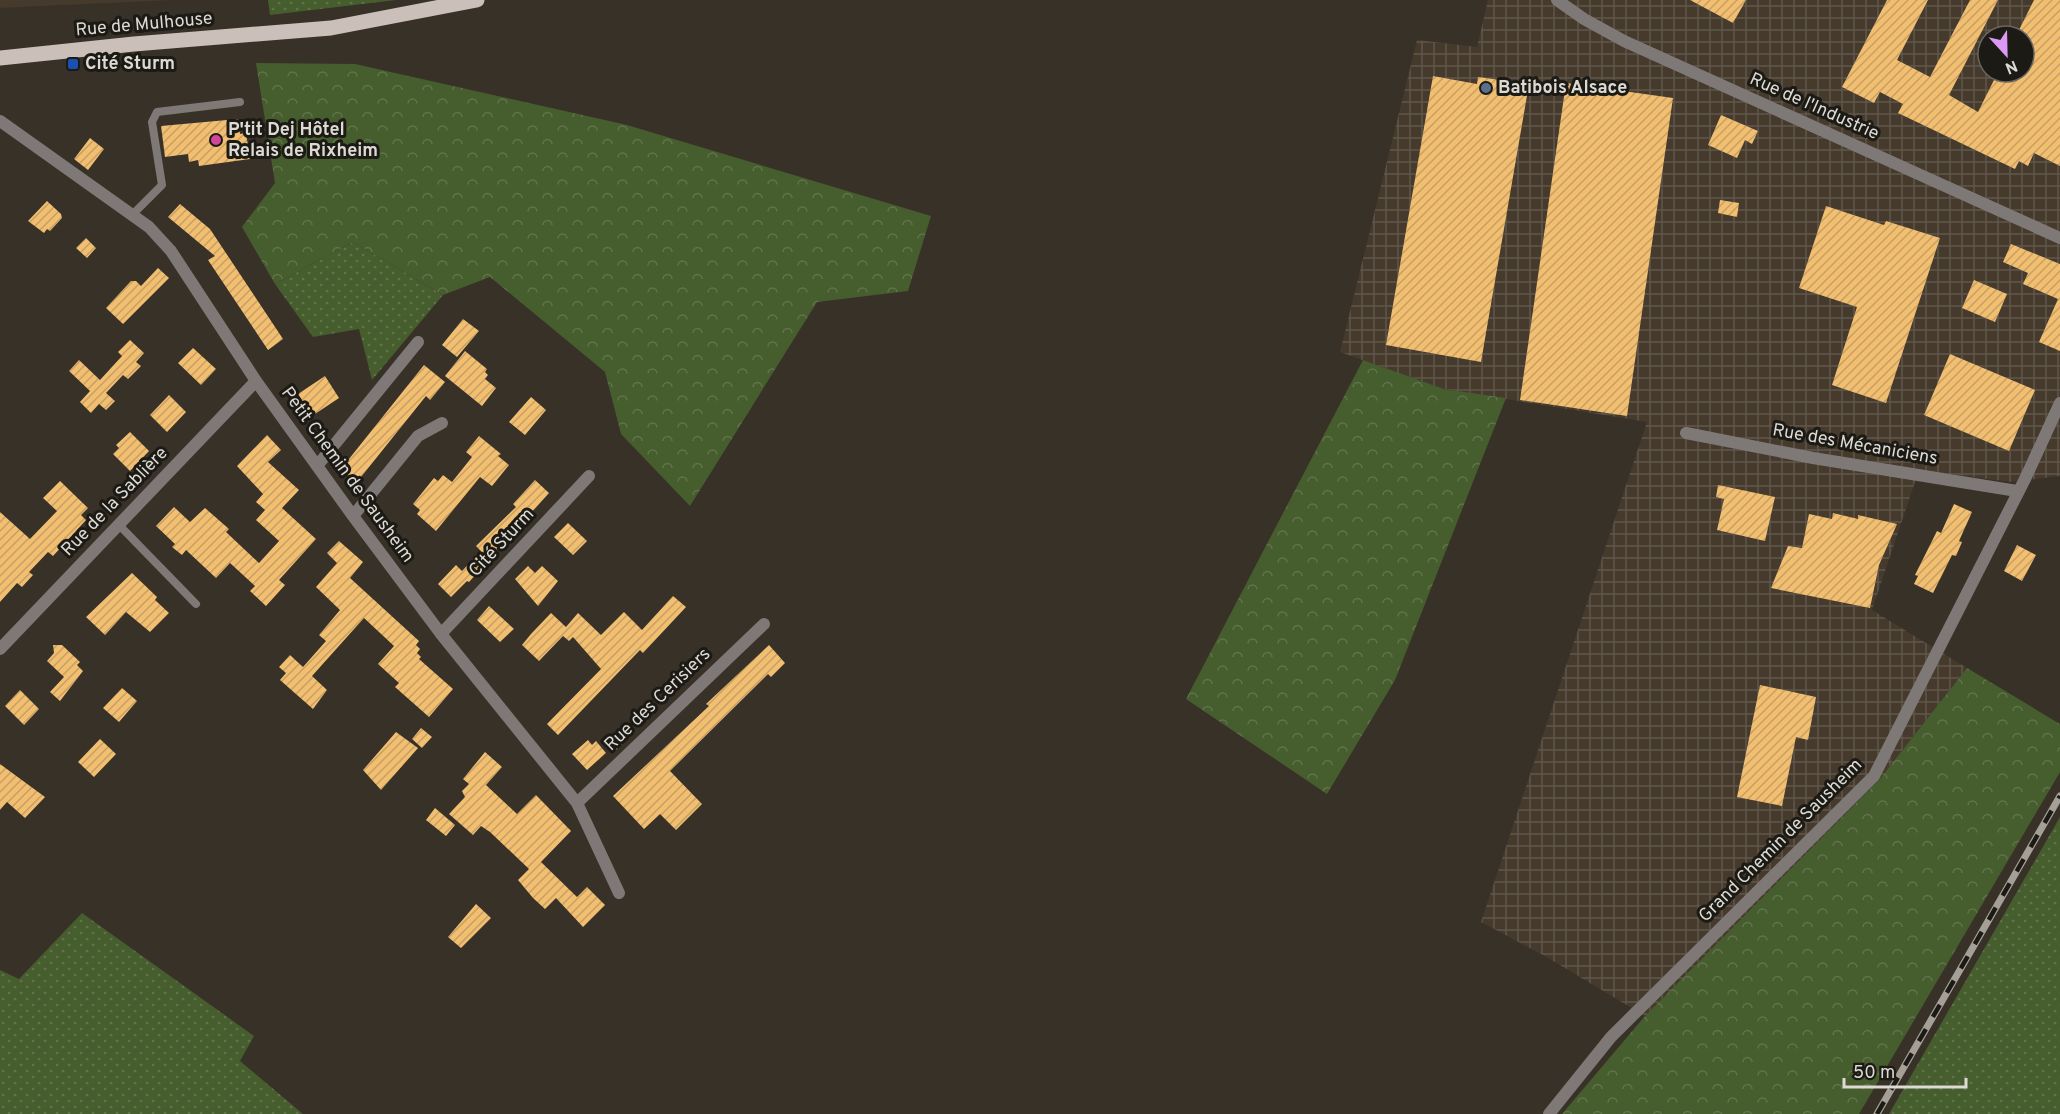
<svg xmlns="http://www.w3.org/2000/svg" width="2060" height="1114" viewBox="0 0 2060 1114" font-family="Overpass,sans-serif">
  <style>
    .built { fill: #453a2c }
    .industrial { fill: url(#industrial-grid); fill-rule: evenodd }
    .grass { fill: url(#grass-dots) }
    .forest { fill: url(#forest-crowns) }
    .building { fill: url(#building-hatch) }
    .lines { fill: none; stroke-linecap: round; stroke-linejoin: round }
    .service { stroke: #7e7976; stroke-width: 8 }
    .minor { stroke: #7e7976; stroke-width: 12 }
    .primary { stroke: #cac0b9; stroke-width: 15 }
    .rail-casing { stroke: #a49f97; stroke-width: 7 }
    .rail { stroke: #1c1a15; stroke-width: 4.5; stroke-dasharray: 14; stroke-linecap: butt }
    .transit-dot { fill: #1a4fb4; stroke: #1c1a15; stroke-width: 2 }
    .service-dot { fill: #5c6f8a; stroke: #1c1a15; stroke-width: 2 }
    .hotel-dot { fill: #d1479c; stroke: #1c1a15; stroke-width: 2 }
    .labels { text-anchor: middle; dominant-baseline: central; stroke-width: 6; stroke-linejoin: round; paint-order: stroke }
    .street-label { font-size: 18px; fill: #ddd9d3; stroke: #1c1a15 }
    .poi-label { font-size: 18px; font-weight: bold; fill: #ddd9d3; stroke: #1c1a15; text-anchor: start }
  </style>
  <defs>
    <pattern id="industrial-grid" width="8" height="8" patternUnits="userSpaceOnUse" patternTransform="scale(1.5)"><rect width="8" height="8" fill="#453a2c"/><path d="M0 4h8M4 0v8" fill="none" stroke="#5f564a"/></pattern>
    <pattern id="grass-dots" width="8" height="8" patternUnits="userSpaceOnUse" patternTransform="scale(1.5)"><rect width="8" height="8" fill="#465d2d"/><path d="M2 2h.1M6 6h.1" fill="none" stroke="#60744b" stroke-width="1.8" stroke-linecap="round"/></pattern>
    <pattern id="forest-crowns" width="20" height="18" patternUnits="userSpaceOnUse" patternTransform="scale(1.5)"><rect width="20" height="18" fill="#465d2d"/><path d="M2 6a3 3 0 1 1 6 0M12 15a3 3 0 1 1 6 0" fill="none" stroke="#60744b"/></pattern>
    <pattern id="building-hatch" width="6" height="6" patternUnits="userSpaceOnUse" patternTransform="scale(1.5)"><rect width="6" height="6" fill="#f2bf71"/><path d="M-1 1l2-2M0 6l6-6M5 7l2-2" fill="none" stroke="#c6a064"/></pattern>
  </defs>
  <rect width="100%" height="100%" fill="#383128"/>
  <!-- built -->
  <path class="built" d="M0,0H173L0,8Z"/>
  <!-- industrial -->
  <path class="industrial" d="M1488,0H2060V476L2011,482L1919,470L1872,610L1967,668L1879,780L1645,1016L1543,955L1481,922L1647,422L1444,389L1340,352L1417,40L1477,47ZM1988,36H2024V72H1988Z"/>
  <!-- grass -->
  <path class="grass" d="M268,0H396L270,15Z
    M353,242L443,295L372,380L359,329L313,337L275,284Z
    M2060,817V1114H1889Z
    M82,913L254,1036L240,1061L303,1114H0V970L19,979Z"/>
  <!-- forest -->
  <path class="forest" d="M256,63L355,64L627,125L931,216L908,291L817,302L690,506L621,434L605,372L490,277L443,295L353,242L275,284L242,227L275,183Z
    M1363,360L1444,389L1506,398L1395,680L1327,794L1186,699Z
    M1967,668L2060,724V772L1859,1114H1562L1645,1016L1879,780Z"/>
  <!-- building -->
  <path class="building" d="M1690,0H1746L1733,23Z
    M1887,0H1928L1897,60L1930,77L1970,0H1998L1949,95L1978,112L1998,72H2024V36H2016L2034,0H2060V166L2034,153L2028,166L2019,161L2015,169L1898,113L1903,104L1880,92L1874,103L1842,87Z
    M1433,76L1477,84L1478,77L1529,84L1481,362L1386,345Z
    M1566,83L1673,98L1627,416L1520,400Z
    M1721,115L1758,131L1752,144L1745,140L1737,158L1708,145Z
    M238,119L240,134L246,133L250,159L199,166L198,160L189,162L188,154L165,157L161,126Z
    M90,138L104,149L88,170L74,159Z
    M1720,200L1739,203L1737,217L1718,213Z
    M47,201L61,214L62,218L50,231L47,229L44,233L28,221Z
    M180,204L210,229L283,339L268,350L208,260L215,256L168,217Z
    M1826,206L1884,225L1886,221L1940,238L1886,403L1832,385L1857,307L1799,288Z
    M86,238L96,248L87,258L76,248Z
    M2011,244L2060,264V351L2039,342L2058,299L2023,284L2028,273L2003,262Z
    M158,268L169,278L123,324L106,308L131,281H136L141,286Z
    M1974,280L2007,294L1995,322L1962,308Z
    M463,319L479,331L457,357L442,345Z
    M130,340L144,353L136,362L141,366L128,379L123,375L106,393L115,401L106,410L99,404L91,413L80,402L90,391L69,371L79,360L100,380L122,356L118,352Z
    M193,348L216,369L201,385L178,363Z
    M465,351L487,369L485,372L488,375L485,379L496,388L482,406L445,376Z
    M1950,354L2035,390L2009,451L1924,415Z
    M424,365L445,382L430,400L426,396L357,482L341,469Z
    M325,376L339,398L312,416L298,394Z
    M169,395L186,412L167,432L150,415Z
    M531,397L546,410L525,435L509,422Z
    M130,432L149,451L130,471L113,454L119,448L116,445Z
    M267,435L281,450L268,462L299,490L282,508L316,539L279,580L285,585L266,606L250,591L255,586L230,563L216,578L186,550L182,555L172,547L175,544L156,526L174,507L190,522L205,508L229,529L226,532L259,563L279,541L256,520L265,510L256,502L263,494L237,466Z
    M479,436L501,454L498,456L509,465L492,486L480,477L436,531L417,514L420,510L413,504L434,478L438,481L443,475L452,482L472,457L466,452Z
    M535,480L549,493L469,582L467,581L451,597L438,584L456,565L462,571L481,551L476,546L516,507L513,504Z
    M60,481L88,508L81,515L86,520L53,556L48,552L29,572L33,575L22,587L17,583L0,602V512L30,539L57,511L43,498Z
    M1718,485L1775,497L1765,541L1717,530L1724,499L1716,497Z
    M1954,504L1972,512L1959,541L1962,542L1956,556L1952,555L1933,593L1914,584L1918,576L1915,575L1937,531L1941,533Z
    M1833,513L1858,519V515L1897,524L1879,565L1870,608L1771,588L1788,546L1802,548L1809,514L1832,519Z
    M568,523L587,541L573,555L554,537Z
    M339,541L363,562L350,578L419,641L416,645L420,649L417,653L421,657L419,659L453,689L429,717L395,687L399,683L378,664L394,646L364,618L312,676L327,690L313,709L280,680L286,673L279,667L290,655L303,667L326,641L319,635L340,610L316,587L337,563L327,553Z
    M2017,545L2036,555L2022,581L2004,571Z
    M528,566L535,573L542,566L558,581L538,606L515,579Z
    M132,573L157,597L155,600L169,613L150,632L126,612L105,635L86,617Z
    M673,596L686,607L643,653L640,650L558,735L547,724L601,669L573,637L569,641L563,636L539,661L522,645L531,634L551,613L566,627L578,613L601,635L624,612L642,630Z
    M489,606L514,629L500,642L477,620Z
    M53,645H62L80,662L77,665L83,671L60,701L50,692L64,677L47,661L54,653Z
    M769,645L785,663L771,677L768,674L670,771L702,804L676,830L660,814L644,829L613,796L709,706L706,704Z
    M1760,685L1816,697L1808,740L1796,737L1782,806L1737,797Z
    M122,688L137,701L119,722L103,708Z
    M20,690L39,709L24,725L5,706Z
    M421,728L432,737L422,748L412,739Z
    M616,731L625,741L614,752L604,742Z
    M396,732L418,748L381,790L363,770Z
    M100,739L116,754L94,777L78,762Z
    M588,740L592,745L596,741L606,753L587,770L572,754Z
    M485,752L502,767L486,785L517,814L536,795L571,831L541,862L577,897L587,887L605,905L583,927L556,898L545,909L533,898L518,880L529,869L490,832L481,826L473,835L449,814L465,797L462,791L469,784L463,779Z
    M0,764L45,797L25,818L7,802L0,810Z
    M435,808L455,825L446,836L426,820Z
    M476,904L491,918L461,948L448,937Z"/>
  <g class="lines">
    <!-- service -->
    <path class="service" d="M132,215L162,185L152,122L157,112L240,102
      M119,525L196,604"/>
    <!-- minor -->
    <path class="minor" d="M1557,0L1584,19L1624,41L2060,238
      M0,121L149,227L171,251L256,381L353,516L441,634L577,803L619,893
      M1686,433L1813,458L2017,491
      M317,466L418,342
      M353,516L418,436L442,423
      M441,634L589,476
      M0,649L256,381
      M577,803L764,624
      M1549,1114L1611,1037L1874,776L2025,479L2060,403"/>
    <!-- primary -->
    <path class="primary" d="M0,58L134,44L331,28L477,0"/>
    <!-- rail casing -->
    <g class="rail-casing">
      <path id="rail" d="M1877,1114L2060,796"/>
    </g>
    <!-- rail -->
    <use href="#rail" class="rail"/>
  </g>
  <!-- markers -->
  <rect class="transit-dot" x="67" y="58" width="12" height="12" rx="3"/>
  <circle class="service-dot" cx="1486" cy="88" r="6"/>
  <circle class="hotel-dot" cx="216" cy="140" r="6"/>
  <g class="labels">
    <!-- street labels -->
    <g class="street-label">
      <text transform="translate(144 25) rotate(-5)">Rue de Mulhouse</text>
      <text transform="translate(1814 107) rotate(24)">Rue de l'Industrie</text>
      <text transform="translate(1855 445) rotate(10)">Rue des Mécaniciens</text>
      <text transform="translate(347 475) rotate(54)">Petit Chemin de Sausheim</text>
      <text transform="translate(115 502) rotate(-46)">Rue de la Sablière</text>
      <text transform="translate(502 543) rotate(-47)">Cité Sturm</text>
      <text transform="translate(658 700) rotate(-44)">Rue des Cerisiers</text>
      <text transform="translate(1781 841) rotate(-45)">Grand Chemin de Sausheim</text>
    </g>
    <!-- poi labels -->
    <g class="poi-label">
      <text x="85" y="64">Cité Sturm</text>
      <text x="1498" y="88">Batibois Alsace</text>
      <text x="228" y="130">P'tit Dej Hôtel<tspan x="228" dy="21">Relais de Rixheim</tspan></text>
    </g>
  </g>
  <!-- north arrow -->
  <g transform="translate(2006 54) rotate(158)"><circle r="28" fill="#1c1a15" stroke="#696661" stroke-width="1.5"/>
  <path d="M0-4.5L10 22L0 15L-10 22Z" fill="#dc99f4"/>
  <text y="-9" font-size="16" font-weight="bold" text-anchor="middle" fill="#ddd9d3">N</text>
  </g>
  <!-- scale -->
  <path d="M1844 1078v9h122v-9" fill="none" stroke="#ddd9d3" stroke-width="3"/>
  <text x="1853" y="1078" font-size="18" fill="#ddd9d3" stroke="#1c1a15" stroke-width="4.5" paint-order="stroke">50 m</text>
</svg>
